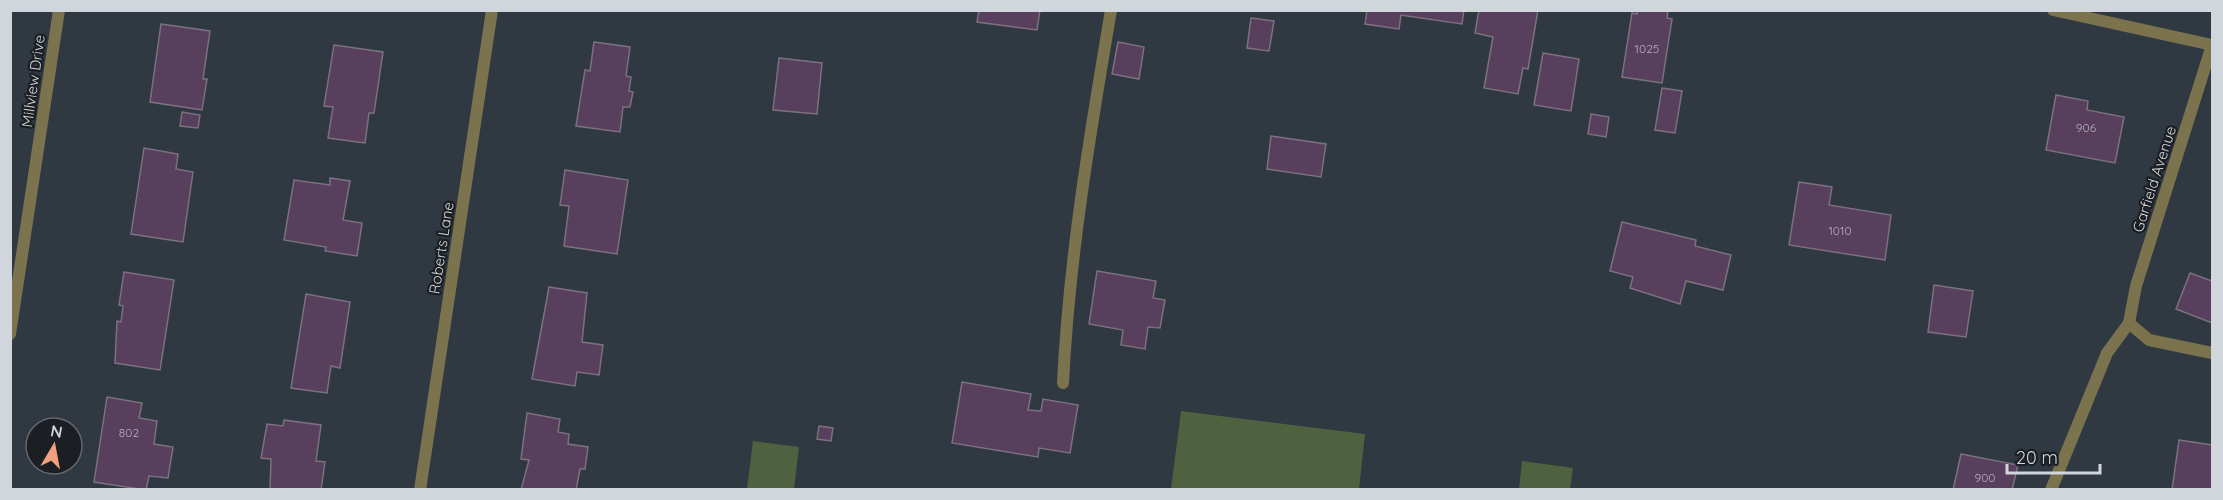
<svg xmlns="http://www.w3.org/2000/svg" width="2223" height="500" viewBox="0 0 2223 500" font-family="Quicksand,sans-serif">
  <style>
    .green { fill: #4f6240 }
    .building { fill: #583f5e; stroke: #7b727d; stroke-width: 1.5 }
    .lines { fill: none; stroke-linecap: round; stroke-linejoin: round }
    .service { stroke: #7b734e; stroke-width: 12 }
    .minor { stroke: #7b734e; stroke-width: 12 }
    .tertiary { stroke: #7b734e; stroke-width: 12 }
    .labels { text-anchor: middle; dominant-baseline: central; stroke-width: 4.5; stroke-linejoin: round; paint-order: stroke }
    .number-label { font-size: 12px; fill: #b3b0bc }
    .street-label { font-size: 15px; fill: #d1d6dc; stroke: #1b1f23 }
  </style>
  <rect width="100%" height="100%" fill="#303841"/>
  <!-- green -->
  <path class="green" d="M1181,411L1365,434L1359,489H1171Z
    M753,441L799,447L794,489H747Z
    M1522,461L1573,468L1570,489H1519Z"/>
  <!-- building -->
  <path class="building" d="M979,10H1040L1037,30L977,22Z
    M1367,10H1464L1462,24L1401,15L1399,29L1365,24Z
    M1479,10H1538L1528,69L1523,68L1518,94L1484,88L1493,37L1475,33Z
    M1637,10H1668L1667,18L1672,19L1662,83L1622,77L1632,13L1637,14Z
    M1251,18L1274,21L1269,51L1247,48Z
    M161,24L210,31L203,79H207L202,110L150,102Z
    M594,42L630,47L626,76L631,77L629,91L633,92L630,107H623L620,132L576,126L585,70L590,71Z
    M1118,42L1144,47L1139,79L1112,74Z
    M334,45L383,52L374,113H369L365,143L328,138L333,107L324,106Z
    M1543,53L1579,59L1571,111L1534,105Z
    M779,58L822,63L817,114L773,110Z
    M1662,88L1682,91L1675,133L1655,130Z
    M2056,95L2088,101L2087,110L2124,117L2115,163L2046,150Z
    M182,112L200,115L198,128L180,126Z
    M1591,114L1609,117L1606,137L1588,134Z
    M1271,136L1326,144L1321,177L1267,169Z
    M144,148L178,154L176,169L193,172L183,242L131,234Z
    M565,170L628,180L617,254L564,246L569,206L560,205Z
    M330,178L350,181L343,220L362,223L357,256L325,251L326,247L284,240L294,180L330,185Z
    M1799,182L1832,187L1829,205L1891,215L1885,260L1789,245Z
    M1622,222L1696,240L1695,246L1731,255L1723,290L1686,281L1680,304L1630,288L1633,277L1610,271Z
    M1097,271L1156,281L1153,298L1165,300L1160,328L1148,327L1145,349L1121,345L1123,330L1089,324Z
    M124,272L174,280L160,370L115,363L117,321L121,322L123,306L119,305Z
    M2190,273L2212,281V323L2176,309Z
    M1934,285L1973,291L1966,337L1928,332Z
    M549,287L587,293L582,342L603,345L599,375L577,372L575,386L532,379Z
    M306,294L350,302L340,368L331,366L327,393L291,388Z
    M962,382L1031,394L1028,410L1041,411L1043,399L1078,405L1070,453L1039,448L1038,457L952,443Z
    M107,397L142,403L139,418L157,421L154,444L173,447L168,478L149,476L146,490L94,482Z
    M527,413L560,419L558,432L569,434L568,444L588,447L585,469H580L576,490H521L529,460L521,459Z
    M284,420L321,425L316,461L325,462L321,490H270L271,459L261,458L267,424L283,426Z
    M819,426L833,428L831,441L817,439Z
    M2179,440L2212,445V490H2172Z
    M1961,454L2018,465L2012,490H1953Z"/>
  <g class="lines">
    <!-- service -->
    <path class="service" d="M1063,383C1069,258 1090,134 1111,10
      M2051,490L2107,353L2129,323"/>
    <!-- minor -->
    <path class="minor" d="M2053,10L2212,45
      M2212,45L2136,286L2129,323L2149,340L2212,353
      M420,490L492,10"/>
    <!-- tertiary -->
    <path class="tertiary" d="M10,334L59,10"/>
  </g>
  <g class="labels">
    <!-- number labels -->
    <g class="number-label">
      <text x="1647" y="48">1025</text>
      <text x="2086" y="127">906</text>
      <text x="1840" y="230">1010</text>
      <text x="129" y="432">802</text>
      <text x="1985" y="477">900</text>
    </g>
    <!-- street labels -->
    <g class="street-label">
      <text transform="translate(33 81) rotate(-82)">Millview Drive</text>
      <text transform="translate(2154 179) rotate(-72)">Garfield Avenue</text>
      <text transform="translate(441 248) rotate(-81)">Roberts Lane</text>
    </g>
  </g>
  <!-- border -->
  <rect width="2223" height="500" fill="none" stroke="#d1d6dc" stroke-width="24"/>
  <!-- north arrow -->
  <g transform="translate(54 446) rotate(10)"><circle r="28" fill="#1b1f23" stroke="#64686d" stroke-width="1.5"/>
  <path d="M0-4.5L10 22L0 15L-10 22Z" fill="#f1a17d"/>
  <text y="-9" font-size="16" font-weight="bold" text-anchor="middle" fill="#d1d6dc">N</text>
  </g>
  <!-- scale -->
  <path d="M2007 464v9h93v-9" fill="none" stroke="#d1d6dc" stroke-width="3"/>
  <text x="2016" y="464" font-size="18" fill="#d1d6dc" stroke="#1b1f23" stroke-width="4.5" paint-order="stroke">20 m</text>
</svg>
